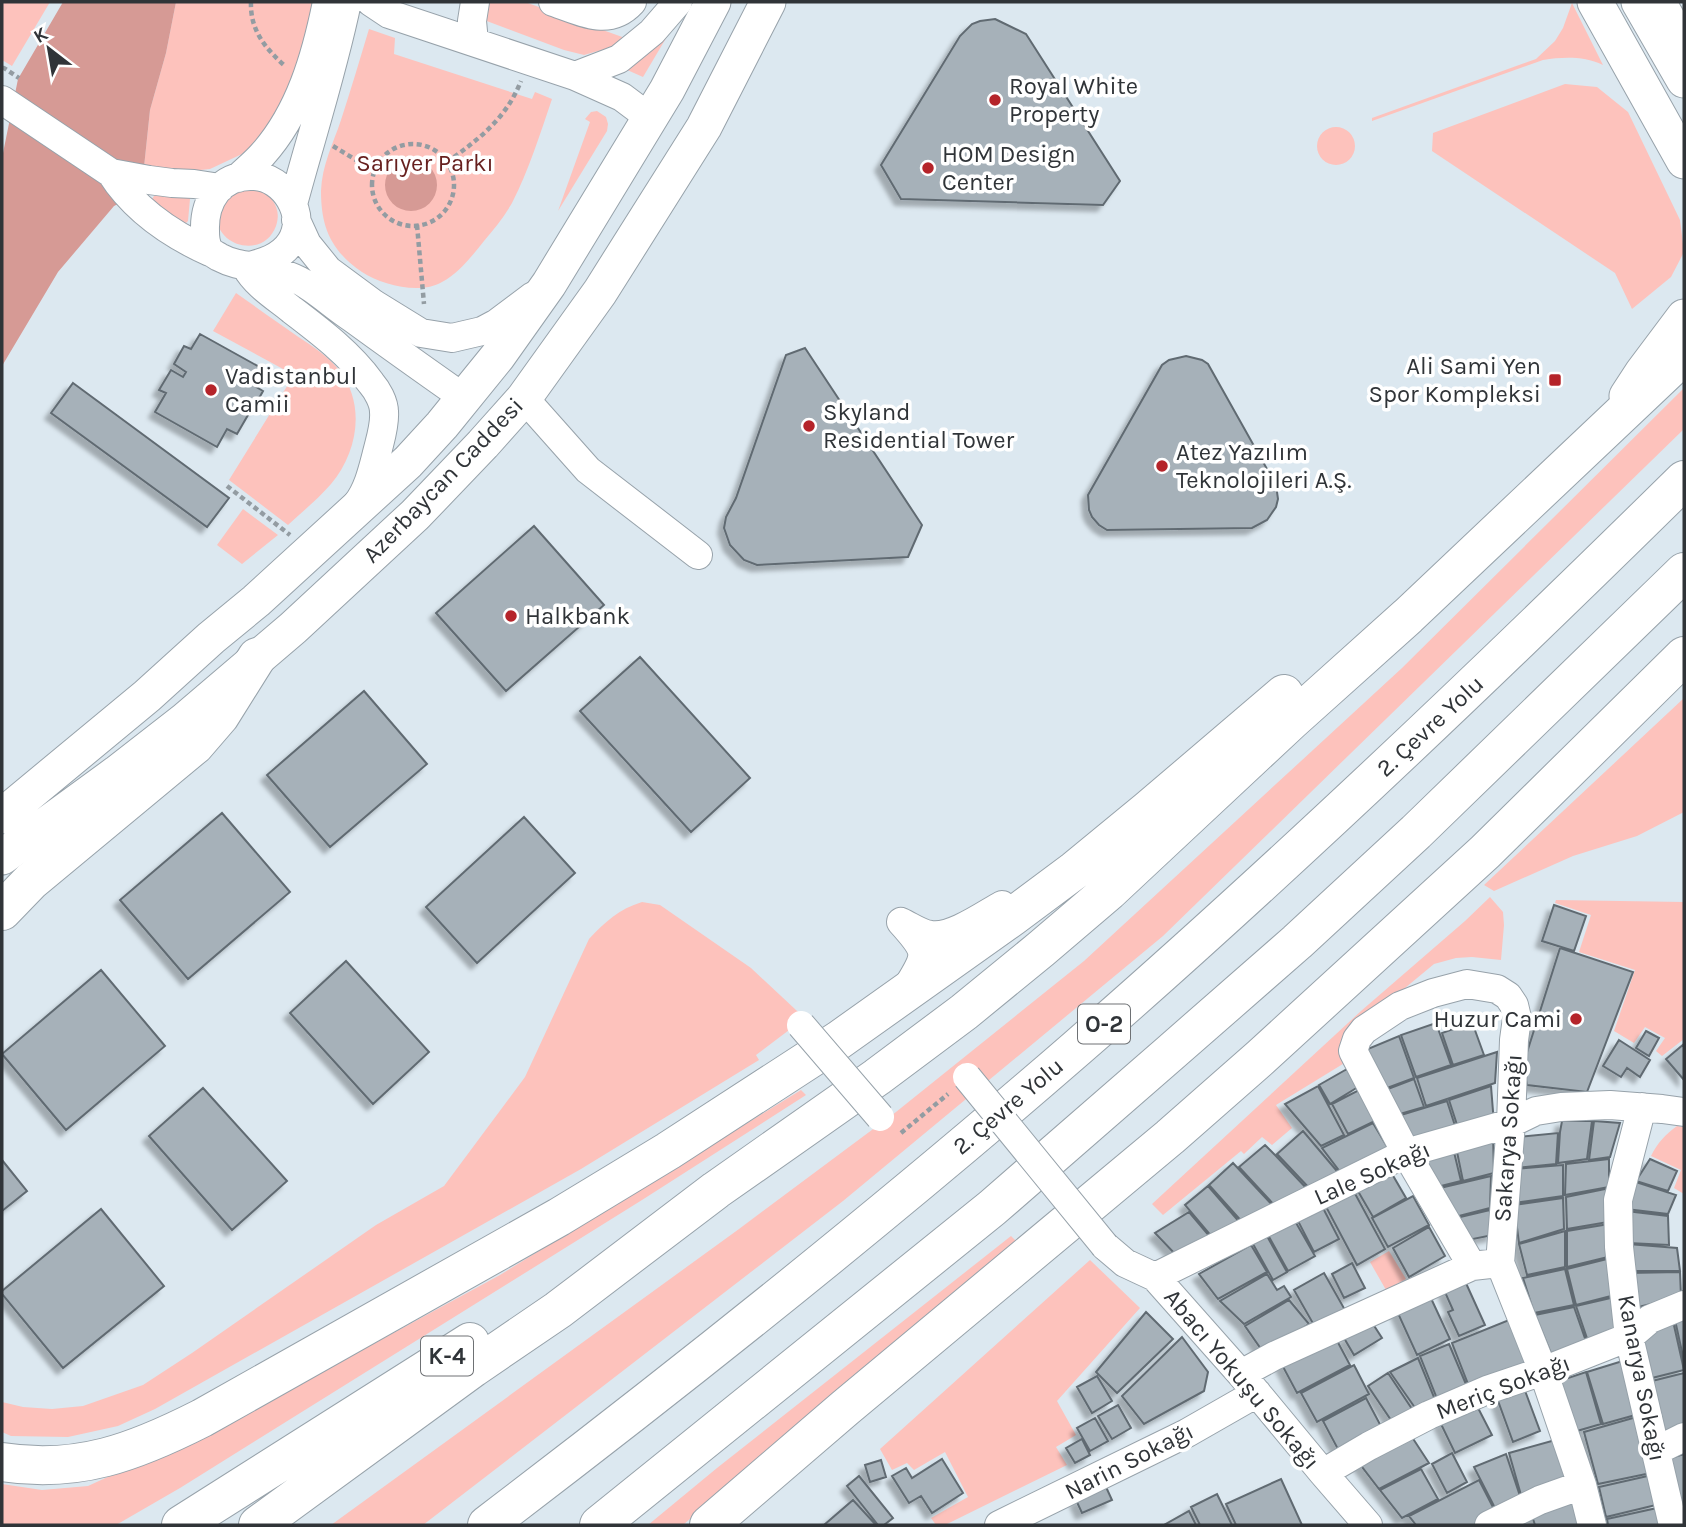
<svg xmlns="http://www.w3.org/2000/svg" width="1686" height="1527" viewBox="0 0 1686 1527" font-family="Karla,sans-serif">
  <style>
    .green { fill: #fdc2bc }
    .water { fill: #d69a95 }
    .building { fill: #a6b1b9; stroke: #616b72; stroke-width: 2; filter: url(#shadow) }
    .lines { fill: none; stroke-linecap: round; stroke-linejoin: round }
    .minor-casing { stroke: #97a2aa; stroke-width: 30 }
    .major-casing { stroke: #97a2aa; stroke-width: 37 }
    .highway-casing { stroke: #97a2aa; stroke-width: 40 }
    .path { stroke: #939ca2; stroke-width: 4.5; stroke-dasharray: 5 3.5; stroke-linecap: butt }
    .minor { stroke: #fff; stroke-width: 28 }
    .major { stroke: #fff; stroke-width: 35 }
    .highway { stroke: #fff; stroke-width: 38 }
    .minor-bridge-casing { stroke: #97a2aa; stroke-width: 30; stroke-linecap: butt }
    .minor-bridge { stroke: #fff; stroke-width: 28 }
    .poi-dot { fill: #b5242a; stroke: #fff; stroke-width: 2.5 }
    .labels { text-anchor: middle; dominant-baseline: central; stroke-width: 7; stroke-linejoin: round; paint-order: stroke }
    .shield { fill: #fff; stroke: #6e7174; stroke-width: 2 }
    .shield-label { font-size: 23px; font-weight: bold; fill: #303438 }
    .poi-label { font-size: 24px; fill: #303438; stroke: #fff; text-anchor: start }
    .park-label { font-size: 24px; fill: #661f1e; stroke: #fff }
    .street-label { font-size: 24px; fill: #303438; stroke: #fff }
  </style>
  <defs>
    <filter id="shadow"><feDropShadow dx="-6" dy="6" stdDeviation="2" flood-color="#0004"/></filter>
  </defs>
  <rect width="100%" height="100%" fill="#dce8f0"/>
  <!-- green -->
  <path class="green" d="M2,2H50L12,66L2,60Z
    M176,2H319L307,56L263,136L242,154L210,169L171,173L144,167L150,110L166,53Z
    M486,2H525L625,38L612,47L584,55L564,50L484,20Z
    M1572,3L1603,65C1583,56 1564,57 1543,60L1372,121V118L1536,59L1555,41L1563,28Z
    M681,13L643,77L625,69Z
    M369,29L395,38L394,54L532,99L535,92L552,99C540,134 529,170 512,203C504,217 494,229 484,241C472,256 459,273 442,282C420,295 382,285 362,272C331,251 321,227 321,191C322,165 333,144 341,120C351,89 360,59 369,29Z
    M1565,84L1597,87L1628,112L1680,220L1684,252L1671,277L1632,309L1615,273L1432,151L1433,133Z
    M597,111L606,117L608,124L607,131L558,211L590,122L585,119L591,112Z
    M1317 146a19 19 0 1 1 38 0a19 19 0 1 1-38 0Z
    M261,187C272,199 282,208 276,226C263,262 207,245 218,206C220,199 227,193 232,188Z
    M188,194L190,199L188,221L186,223C174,220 160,209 152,199L154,196L156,195Z
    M236,293C256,307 277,322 297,336C312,346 328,356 339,370C366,404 358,452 331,484C318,499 302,512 288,525L229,480L294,375L213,331Z
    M1684,388V429L1163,936L843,1201L423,1525H331L739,1229L896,1112L1084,961L1402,668Z
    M243,509L278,535L242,564L217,545Z
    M1684,698V812L1637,836L1573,856L1494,891L1484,885Z
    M1490,897L1503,912L1504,925L1501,960L1472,957L1456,958L1434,964L1341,1041L1351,1059L1276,1105L1292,1128L1272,1145L1262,1137L1244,1154L1241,1151L1163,1215L1152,1204L1361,1011L1465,921Z
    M1556,900L1684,902V1039L1662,1056L1656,1051L1665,1038L1645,1027L1634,1043L1614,1031L1635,970L1579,952L1591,915L1555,903Z
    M642,902L660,905L751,968L811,1024L801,1021L756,1055L759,1060L581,1169L155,1409L118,1426L68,1437L11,1436L2,1432V1402L23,1407L52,1409L83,1406L143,1385L192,1353L376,1225L444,1186L525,1077L589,939C605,922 619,909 642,902Z
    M801,1090L806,1095L642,1200L180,1488L116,1525H2V1484L42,1490L88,1486L182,1443L351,1356L500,1275Z
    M1677,1126L1684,1127V1194L1674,1188L1681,1170L1651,1156C1658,1142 1665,1135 1677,1126Z
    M1011,1236L1018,1243L786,1435L683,1525H648L717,1468Z
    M1389,1251L1406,1279L1386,1290L1370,1262Z
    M1090,1260L1140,1308L1057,1401L1076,1435L1056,1447L1067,1465L945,1525H936L931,1518L968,1497L945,1452L914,1470L907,1463L892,1470L880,1449Z"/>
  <!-- water -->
  <path class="water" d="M63,2H176L166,53L150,110L144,167L135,195L114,206L58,272L2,366V158L18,79Z
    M385 185a26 26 0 1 1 52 0a26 26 0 1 1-52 0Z"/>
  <!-- building -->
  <path class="building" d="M995,19L1026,34L1120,181L1103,205L901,199L881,165L960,36L972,24L980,21Z
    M200,334L263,369L253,385L263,391L252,411L241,405L238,409L248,415L237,434L227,429L217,447L155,412L166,393L159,390L171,370L183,377L186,372L174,364L184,346L191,349Z
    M805,348L922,525L908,557L757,565L744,560L730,545L724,528L726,517L736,498L786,355Z
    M1186,356L1202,360L1208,364L1276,485L1278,499L1276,507L1267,520L1252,528L1107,530L1099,525L1092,517L1089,510L1088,495L1162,365L1169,360Z
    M73,383L229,498L207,527L51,413Z
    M534,526L604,605L506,691L436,613Z
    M640,657L750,778L691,832L580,711Z
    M364,691L427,764L330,847L267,775Z
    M222,813L290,892L188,979L120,900Z
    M524,817L575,873L477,963L426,907Z
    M1554,905L1586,916L1574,951L1542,941Z
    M1560,948L1633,972L1587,1092L1527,1085L1523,1065Z
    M346,961L429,1052L373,1104L290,1013Z
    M101,970L165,1046L66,1130L2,1054Z
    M1472,1022L1484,1055L1453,1065L1442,1033Z
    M1436,1023L1451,1065L1416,1077L1401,1035Z
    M1646,1031L1659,1038L1649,1056L1636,1048Z
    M1399,1036L1414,1078L1379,1091L1363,1051Z
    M1619,1040L1650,1060L1640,1077L1627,1068L1621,1077L1603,1066Z
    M1684,1044V1080L1666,1059Z
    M1497,1052L1495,1083L1426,1106L1417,1078Z
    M1347,1069L1358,1087L1330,1104L1319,1085Z
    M1414,1079L1424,1107L1400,1114L1380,1092Z
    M1318,1086L1344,1135L1321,1146L1285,1104Z
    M1491,1086L1494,1124L1460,1134L1449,1100Z
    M203,1088L287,1181L232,1230L149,1136Z
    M1359,1090L1375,1121L1348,1134L1332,1104Z
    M1447,1101L1458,1135L1417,1148L1401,1115Z
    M1562,1121H1592L1587,1159L1558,1163L1560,1132Z
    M1594,1121L1620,1123L1610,1157L1589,1160Z
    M1373,1123L1391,1153L1344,1177L1322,1148Z
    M1303,1131L1342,1177L1312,1191L1277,1154Z
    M1558,1133L1556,1164L1515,1168L1519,1137Z
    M1493,1136L1494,1173L1463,1181L1456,1147Z
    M1265,1145L1275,1155L1310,1192L1277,1208L1239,1167Z
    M1453,1148L1461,1181L1437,1187L1422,1159Z
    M1609,1159V1187L1565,1195L1566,1164Z
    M1650,1159L1677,1171L1668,1191L1636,1181Z
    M2,1160L27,1191L2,1211Z
    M1233,1163L1276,1209L1244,1224L1209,1185Z
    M1563,1165V1196L1514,1203V1169Z
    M1388,1167L1406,1198L1373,1217L1355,1186Z
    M1491,1176L1490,1208L1455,1217L1440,1188Z
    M1636,1182L1676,1195L1668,1214L1626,1209Z
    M1208,1186L1242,1225L1212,1237L1185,1205Z
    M1352,1188L1385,1249L1357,1265L1324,1203Z
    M1610,1188L1608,1222L1567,1229L1566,1197Z
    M1413,1196L1429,1225L1388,1247L1372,1218Z
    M1563,1198L1564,1229L1519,1243L1514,1205Z
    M1323,1208L1339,1239L1314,1252L1298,1221Z
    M101,1209L164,1286L63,1368L2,1294V1291Z
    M1490,1210L1493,1235L1468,1240L1456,1218Z
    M1626,1211L1668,1216L1669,1245L1628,1243Z
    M1189,1212L1211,1238L1176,1255L1155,1233Z
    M1295,1221L1315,1256L1288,1271L1268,1235Z
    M1609,1224L1612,1256L1567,1267V1231Z
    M1429,1227L1445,1256L1409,1277L1393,1248Z
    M1565,1231V1267L1527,1275L1519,1244Z
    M1267,1236L1287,1272L1273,1280L1253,1244Z
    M1628,1244L1677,1248L1680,1271H1628Z
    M1251,1245L1267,1272L1218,1299L1199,1274Z
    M1611,1258L1615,1295L1576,1305L1567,1269Z
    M1352,1263L1365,1288L1344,1298L1332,1274Z
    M1565,1269L1574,1305L1534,1313L1523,1278Z
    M1680,1272L1681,1297L1634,1308L1628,1273Z
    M1324,1273L1345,1310L1315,1327L1294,1290Z
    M1267,1274L1277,1290L1284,1286L1291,1297L1244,1324L1220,1301Z
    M1465,1281L1485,1325L1459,1336L1448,1312L1453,1310L1444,1290Z
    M1429,1294L1450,1339L1417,1355L1396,1309Z
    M1615,1297L1622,1338L1590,1347L1576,1306Z
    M1289,1300L1309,1324L1276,1345L1261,1349L1245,1326Z
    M1574,1307L1588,1347L1552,1356L1535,1315Z
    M1146,1312L1173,1339L1117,1393L1096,1372Z
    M1684,1317V1361L1675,1320Z
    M1509,1320L1527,1366L1470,1389L1452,1343Z
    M1371,1321L1382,1338L1354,1355L1344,1338Z
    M1673,1321L1684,1370L1648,1379L1637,1336Z
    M1334,1335L1350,1365L1297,1393L1281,1363Z
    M1182,1337L1208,1372L1204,1391L1144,1424L1122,1396Z
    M1449,1344L1468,1389L1438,1401L1420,1356Z
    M1418,1358L1436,1402L1418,1412L1390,1372Z
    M1629,1359L1639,1414L1603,1424L1587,1372Z
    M1354,1365L1369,1394L1317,1422L1301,1393Z
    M1586,1372L1601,1424L1577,1431L1559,1381Z
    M1388,1373L1414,1412L1395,1426L1368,1386Z
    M1684,1373V1427L1661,1433L1648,1382Z
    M1097,1376L1112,1401L1092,1413L1077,1387Z
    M1524,1388L1540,1431L1513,1442L1497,1398Z
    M1366,1398L1383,1430L1340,1453L1323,1421Z
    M1476,1404L1492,1435L1455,1453L1440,1422Z
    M1118,1405L1131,1428L1112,1439L1098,1416Z
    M1640,1416L1651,1473L1598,1484L1584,1432Z
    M1095,1418L1108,1441L1090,1451L1077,1428Z
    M1408,1431L1429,1463L1379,1489L1356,1459Z
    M1082,1439L1090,1455L1075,1463L1066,1448Z
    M1559,1439L1571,1482L1521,1495L1509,1453Z
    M1452,1453L1467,1482L1447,1493L1432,1464Z
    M1506,1454L1521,1499L1496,1510L1474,1467Z
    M1684,1454V1525L1664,1460Z
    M942,1459L963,1493L932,1513L921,1496L909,1503L892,1476L906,1468L912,1478Z
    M881,1460L886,1477L870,1482L865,1465Z
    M1421,1469L1438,1499L1402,1518L1380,1490Z
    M1652,1475L1656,1505L1606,1517L1599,1487Z
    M859,1476L893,1518L884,1525H878L847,1486Z
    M1281,1479L1302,1525H1236L1226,1504Z
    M1479,1480L1497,1515L1477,1525H1416L1409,1516Z
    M1106,1487L1112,1500L1082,1513L1076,1500Z
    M1217,1494L1232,1525H1200L1191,1507Z
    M1576,1497L1581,1525H1535L1531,1513Z
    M853,1500L876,1525H824Z
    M1657,1508L1661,1525H1608L1607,1519Z
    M1189,1511L1196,1525H1164Z"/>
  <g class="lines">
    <!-- minor casing -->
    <g class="minor-casing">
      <path id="minor" d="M371,2L389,14L575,76L622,97L650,118
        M553,2C581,11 608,28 632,2
        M1662,2L1684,41
        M474,42L472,21L475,2
        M575,76L619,59L652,32L678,2
        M2,100L111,173L149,180L172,183L194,184L220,188
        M111,173C134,209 172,235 210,252
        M238,178C246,170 255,163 262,155C300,113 316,56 327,2
        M293,204C311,137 333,70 347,2
        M296,220L307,244L328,270L374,304L421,333L452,338L482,331L497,323L533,296
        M246,267C262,263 281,258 291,242C308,215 284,177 254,176C220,174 204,201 205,231C205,237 206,246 210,251C213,254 216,255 219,257C236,266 247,265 265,268C276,271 290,276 300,281C317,290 335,307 352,318C389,345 427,372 464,398
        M246,267C256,285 276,297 292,310C321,332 350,354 371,383C377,390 384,402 384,412C385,424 381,437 378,449C373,468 369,488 357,504
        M524,398L588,470L698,555
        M906,989C928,954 929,953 901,922C910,926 921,934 931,935C952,938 984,915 1002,905
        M1642,1107L1618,1200L1619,1247L1629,1337L1673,1525
        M1105,1246L1125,1263L1155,1277L1241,1374L1323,1473L1368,1525
        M1472,1266L1406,1153L1353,1051L1357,1039L1364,1030L1400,1006L1433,993L1467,984L1497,989L1508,996L1514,1005L1517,1018L1514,1040L1511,1123L1500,1263L1543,1371L1582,1485L1592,1525
        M1155,1277L1406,1153L1511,1123L1536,1111L1561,1107L1610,1105L1662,1109L1684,1112
        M1241,1374L1274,1356L1472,1266L1490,1264
        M1656,1451L1684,1437
        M1323,1473L1369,1446L1429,1415L1487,1390L1543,1371L1629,1337L1650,1319L1684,1305
        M999,1525L1187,1433L1257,1393
        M1489,1525L1540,1500L1582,1485"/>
    </g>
    <!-- major casing -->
    <g class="major-casing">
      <path id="major" d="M1595,2L1684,161
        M1639,2L1684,80
        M1627,396L1642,373L1684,317
        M2,816L147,696L211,638L256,601L408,462L442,425L498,356L549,284L667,90L713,2
        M2,857L117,773L185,720L293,628L415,515L483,444L524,398L600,292L704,127L768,2"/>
    </g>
    <!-- highway casing -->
    <g class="highway-casing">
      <path id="highway" d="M2,911L31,881L195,745L220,716L257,657
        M2,1462C78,1474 135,1452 202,1418L559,1217L668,1151L839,1040L1012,917L1075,870L1148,810L1284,694
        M181,1525L470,1342
        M258,1525L473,1368L558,1310L716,1190L877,1077L964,1012L1041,949L1109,891L1291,721L1408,616L1684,355
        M487,1525C688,1372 886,1214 1077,1048C1286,866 1487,674 1684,480
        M599,1525L992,1208L1169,1054L1297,942L1416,832L1684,572
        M709,1525L845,1408L1170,1137L1261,1057L1485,852L1684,656"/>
    </g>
    <!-- path -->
    <path class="path" d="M251,2C250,30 265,48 285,66
      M2,68H4L19,78
      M372 185a41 41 0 1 1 82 0a41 41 0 1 1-82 0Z
      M333,146L374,171
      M447,162C478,140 506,119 521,81
      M417,225L424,304
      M227,486L290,535
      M901,1133L948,1094"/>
    <!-- minor -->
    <use href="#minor" class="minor"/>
    <!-- major -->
    <use href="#major" class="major"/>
    <!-- highway -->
    <use href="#highway" class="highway"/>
    <!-- minor-bridge casing -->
    <g class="minor-bridge-casing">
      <path id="minor-bridge" d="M801,1025L880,1117
        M967,1077L1105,1246"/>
    </g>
    <!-- minor-bridge -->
    <use href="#minor-bridge" class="minor-bridge"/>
  </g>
  <!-- markers -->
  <g class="poi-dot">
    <circle cx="995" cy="100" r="7"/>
    <circle cx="928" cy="168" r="7"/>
    <rect x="1548" y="373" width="14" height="14" rx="3.5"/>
    <circle cx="211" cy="390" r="7"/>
    <circle cx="809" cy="426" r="7"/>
    <circle cx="1162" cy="466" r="7"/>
    <circle cx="511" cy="616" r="7"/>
    <circle cx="1576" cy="1019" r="7"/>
  </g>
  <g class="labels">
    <!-- shield labels -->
    <g class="shield">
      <rect x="1078" y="1004.5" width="52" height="39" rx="5"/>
      <rect x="421" y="1336.5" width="52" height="39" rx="5"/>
    </g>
    <g class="shield-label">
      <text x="1104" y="1024">O-2</text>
      <text x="447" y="1356">K-4</text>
    </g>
    <!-- poi labels -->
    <g class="poi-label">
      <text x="1009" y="86">Royal White<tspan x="1009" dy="28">Property</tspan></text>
      <text x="942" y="154">HOM Design<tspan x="942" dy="28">Center</tspan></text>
      <text x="1541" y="366" text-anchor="end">Ali Sami Yen<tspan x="1541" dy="28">Spor Kompleksi</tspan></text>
      <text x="225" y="376">Vadistanbul<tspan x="225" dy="28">Camii</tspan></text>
      <text x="823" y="412">Skyland<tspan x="823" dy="28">Residential Tower</tspan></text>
      <text x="1176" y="452">Atez Yazılım<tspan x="1176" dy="28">Teknolojileri A.Ş.</tspan></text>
      <text x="525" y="616">Halkbank</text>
      <text x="1562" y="1019" text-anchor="end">Huzur Cami</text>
    </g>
    <!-- park labels -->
    <g class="park-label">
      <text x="425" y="163">Sarıyer Parkı</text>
    </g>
    <!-- street labels -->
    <g class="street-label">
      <text transform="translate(443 480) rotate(-46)">Azerbaycan Caddesi</text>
      <text transform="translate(1430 726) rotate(-43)">2. Çevre Yolu</text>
      <text transform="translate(1008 1106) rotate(-40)">2. Çevre Yolu</text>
      <text transform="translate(1508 1138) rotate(-86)">Sakarya Sokağı</text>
      <text transform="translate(1372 1173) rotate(-24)">Lale Sokağı</text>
      <text transform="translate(1642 1378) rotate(79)">Kanarya Sokağı</text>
      <text transform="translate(1242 1379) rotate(50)">Abacı Yokuşu Sokağı</text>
      <text transform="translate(1503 1387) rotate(-21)">Meriç Sokağı</text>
      <text transform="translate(1129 1461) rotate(-27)">Narin Sokağı</text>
    </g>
  </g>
  <!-- border -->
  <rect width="1686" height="1527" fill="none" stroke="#303438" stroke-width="7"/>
  <!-- north arrow -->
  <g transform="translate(49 49) rotate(329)" stroke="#ffffff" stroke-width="5" paint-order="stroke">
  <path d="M0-5L12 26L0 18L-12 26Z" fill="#303438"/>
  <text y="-10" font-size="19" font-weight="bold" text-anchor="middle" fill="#303438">K</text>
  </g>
</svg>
